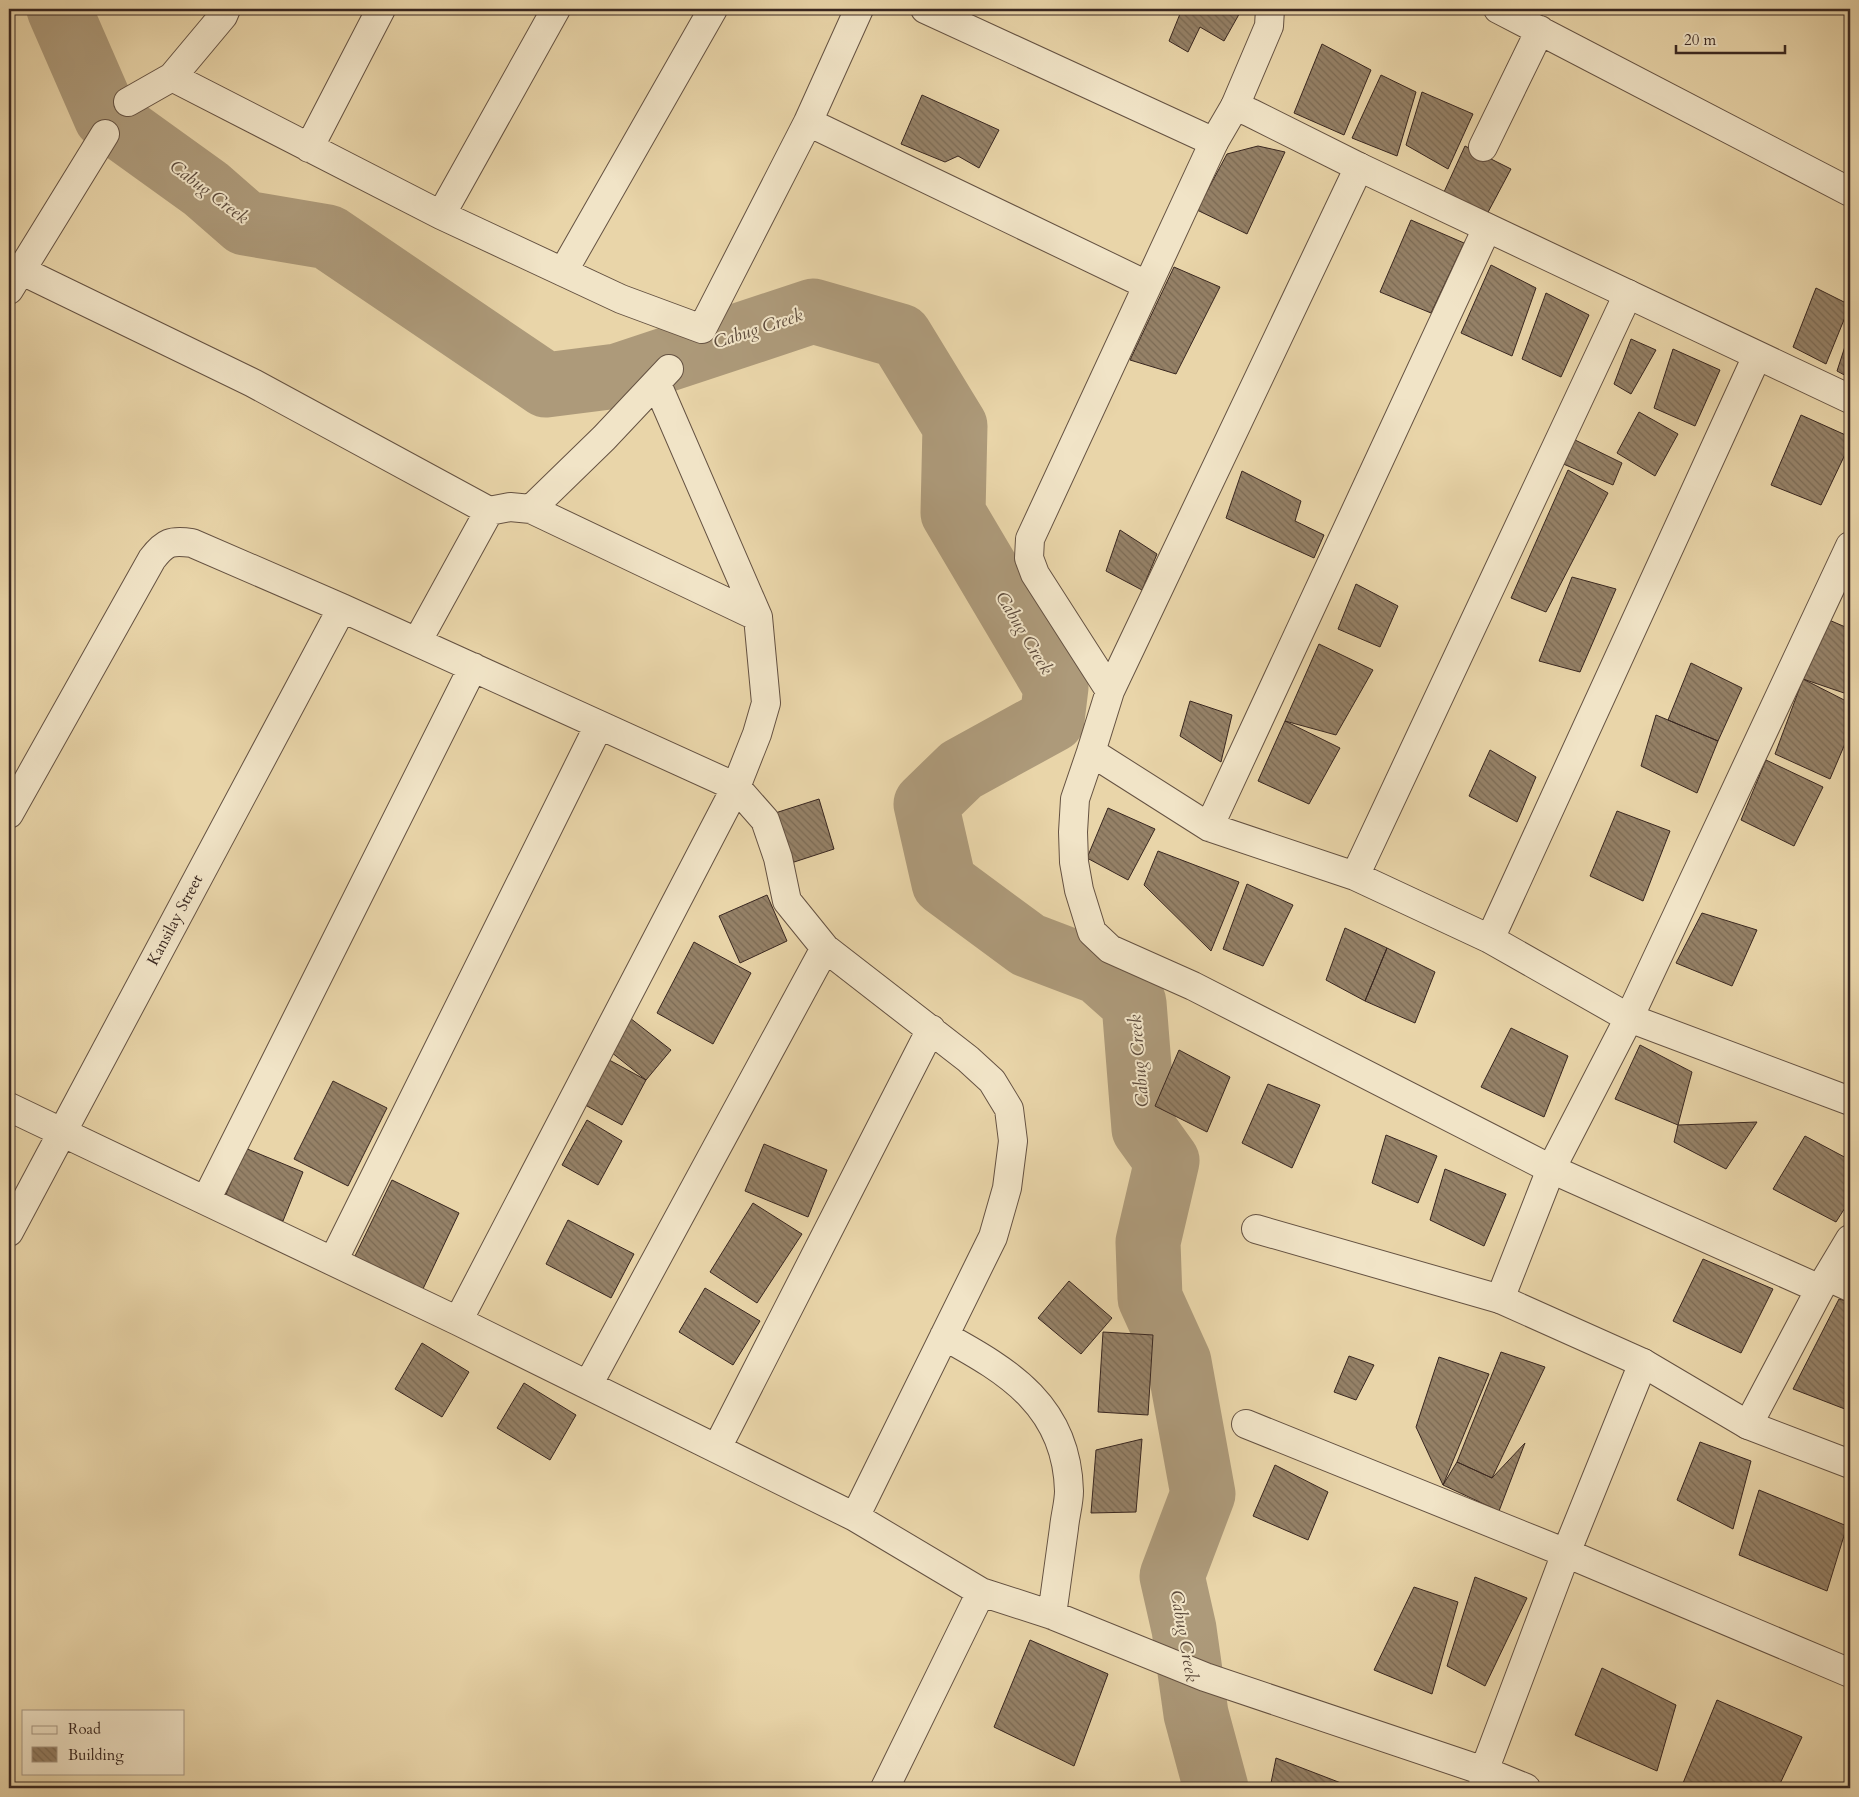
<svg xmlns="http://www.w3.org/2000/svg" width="1859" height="1797" viewBox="0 0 1859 1797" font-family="Cardo,serif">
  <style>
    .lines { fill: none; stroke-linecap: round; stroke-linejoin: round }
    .river { stroke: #ad9a7a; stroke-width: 65 }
    .building { fill: url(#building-back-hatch); stroke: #392720 }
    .minor-casing { stroke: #655242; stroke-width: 30 }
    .tertiary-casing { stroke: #655242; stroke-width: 30 }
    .minor { stroke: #f1e4c7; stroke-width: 28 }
    .tertiary { stroke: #f1e4c7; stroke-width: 28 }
    .labels { text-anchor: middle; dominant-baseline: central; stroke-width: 4; stroke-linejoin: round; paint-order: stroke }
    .street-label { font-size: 16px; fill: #392720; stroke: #f1e4c7 }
    .water-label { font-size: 18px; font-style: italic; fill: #5c4a3b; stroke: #f1e4c7 }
  </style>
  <defs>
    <pattern id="building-back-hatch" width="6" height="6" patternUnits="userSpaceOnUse" patternTransform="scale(1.25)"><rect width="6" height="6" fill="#958167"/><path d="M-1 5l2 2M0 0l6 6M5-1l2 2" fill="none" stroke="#7b6a54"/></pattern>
  </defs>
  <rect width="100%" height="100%" fill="#e9d5a9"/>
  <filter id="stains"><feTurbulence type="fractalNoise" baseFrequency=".004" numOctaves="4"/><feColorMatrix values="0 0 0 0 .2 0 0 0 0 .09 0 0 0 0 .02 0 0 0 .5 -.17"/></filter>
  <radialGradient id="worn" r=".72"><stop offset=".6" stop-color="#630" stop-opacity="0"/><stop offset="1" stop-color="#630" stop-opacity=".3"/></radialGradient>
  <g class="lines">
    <!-- river -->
    <path class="river" d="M59,9L106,117L206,189L245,223L328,237L546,385L617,376L813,311L900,336L955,426L953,513L1056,687L1052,720L961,770L926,804L944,883L1028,945L1099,972L1134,1003L1144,1129L1167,1161L1148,1242L1150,1298L1179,1362L1203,1494L1172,1576L1184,1629L1196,1714L1216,1788"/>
  </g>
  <!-- building -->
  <path class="building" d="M1182,9H1242L1224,41L1200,27L1188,52L1169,41Z
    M1322,44L1371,70L1344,135L1294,113Z
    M1381,75L1416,92L1397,156L1352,138Z
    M1422,92L1473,114L1448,169L1406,145Z
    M922,95L999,130L979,168L958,156L945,162L901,144Z
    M1258,146L1285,152L1247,234L1197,210L1227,154Z
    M1465,146L1511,169L1486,216L1444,192Z
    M1411,220L1464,243L1431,313L1380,292Z
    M1491,265L1536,288L1512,356L1461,333Z
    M1174,267L1220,287L1176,374L1130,360Z
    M1816,288L1850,305L1826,364L1793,347Z
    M1546,293L1589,315L1561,377L1522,359Z
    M1850,331V378L1837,371Z
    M1631,339L1656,350L1631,394L1614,384Z
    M1673,349L1720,370L1695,426L1654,408Z
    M1639,412L1678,434L1655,476L1617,453Z
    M1801,415L1850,437V444L1821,505L1771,485Z
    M1571,438L1622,463L1613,485L1561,463Z
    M1568,470L1608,493L1546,612L1511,598Z
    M1242,471L1301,501L1295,521L1324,535L1314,558L1226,518Z
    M1120,530L1157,554L1142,590L1106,571Z
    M1572,577L1616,589L1580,672L1539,661Z
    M1356,584L1398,606L1380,647L1338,629Z
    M1829,620L1850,629V695L1803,679Z
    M1319,644L1373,670L1336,735L1285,721Z
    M1691,663L1742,688L1718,741L1668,720Z
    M1803,679L1850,703V732L1830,779L1775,754Z
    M1190,701L1232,715L1221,762L1180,736Z
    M1656,715L1718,741L1697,793L1641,766Z
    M1285,721L1340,748L1309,804L1258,781Z
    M1490,750L1536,777L1517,822L1469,796Z
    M1766,760L1823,787L1794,846L1741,820Z
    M819,799L834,849L785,865L769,815Z
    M1108,808L1155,829L1128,880L1087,858Z
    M1617,811L1670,831L1643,901L1590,876Z
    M1158,851L1239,882L1211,951L1144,885Z
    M1247,884L1293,905L1263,966L1223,949Z
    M767,895L787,941L740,963L719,916Z
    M1702,913L1757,930L1732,986L1676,963Z
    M1345,928L1387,948L1365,1001L1326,980Z
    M694,942L751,973L713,1044L657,1013Z
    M1387,948L1435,972L1415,1023L1365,1001Z
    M630,1018L671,1050L646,1080L606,1048Z
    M1511,1028L1568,1056L1544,1117L1481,1087Z
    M1640,1045L1692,1072L1678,1125L1615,1099Z
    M1179,1050L1230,1077L1207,1132L1155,1106Z
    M600,1055L646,1080L622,1125L576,1100Z
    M333,1081L387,1108L348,1186L294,1159Z
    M1268,1084L1320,1105L1292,1168L1242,1143Z
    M587,1120L622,1141L598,1185L562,1165Z
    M1757,1122L1726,1169L1674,1142L1678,1125Z
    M1386,1135L1437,1156L1418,1203L1372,1183Z
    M1805,1136L1850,1160V1200L1836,1222L1773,1189Z
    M764,1144L827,1170L808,1217L745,1191Z
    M245,1148L303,1172L283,1221L225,1197Z
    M1445,1169L1506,1194L1484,1246L1430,1220Z
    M392,1180L459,1213L422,1291L354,1258Z
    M753,1203L802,1234L757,1303L710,1272Z
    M568,1220L634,1254L611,1298L546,1264Z
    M1703,1259L1773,1289L1741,1353L1673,1321Z
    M1069,1281L1112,1318L1081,1354L1038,1318Z
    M705,1288L760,1321L733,1365L679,1332Z
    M1839,1299L1850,1302V1411L1793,1389Z
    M1103,1332L1153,1335L1148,1415L1098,1412Z
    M422,1343L469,1372L442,1417L395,1389Z
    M1501,1352L1545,1367L1492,1478L1457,1462Z
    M1349,1356L1374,1365L1356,1400L1334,1392Z
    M1439,1357L1489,1374L1443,1485L1416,1427Z
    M524,1383L576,1415L550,1460L497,1428Z
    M1142,1439L1136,1512L1091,1513L1096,1450Z
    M1700,1442L1751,1461L1733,1529L1677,1500Z
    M1525,1443L1499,1511L1443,1485L1457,1462L1492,1478Z
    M1275,1465L1328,1492L1308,1540L1253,1516Z
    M1759,1490L1847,1526L1827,1591L1739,1555Z
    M1475,1577L1527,1598L1485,1686L1447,1666Z
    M1414,1587L1458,1602L1432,1694L1374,1670Z
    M1030,1640L1108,1674L1074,1766L994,1727Z
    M1602,1668L1676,1705L1657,1771L1575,1735Z
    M1717,1700L1802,1737L1778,1788H1681Z
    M1276,1758L1354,1788H1270Z"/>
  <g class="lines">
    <!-- minor casing -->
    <g class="minor-casing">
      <path id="minor" d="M859,9L808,122L1147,285
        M1498,9L1850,192
        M172,77L441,215L621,299L702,329L808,122
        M128,102L172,77L223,16L226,9
        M1235,106L1269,26L1270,9
        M1214,142L1030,539L1029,558L1035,574L1110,691L1091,752L1209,827L1355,876L1490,939L1629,1018L1850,1101
        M1483,147L1540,30
        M309,148L381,9
        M441,215L556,9
        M20,270L253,383L489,511
        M563,272L713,9
        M9,290L105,134
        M531,509L604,438L669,369
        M417,642L489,511L510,507L531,509L758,617
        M1110,691L1359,167
        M1091,752L1075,799L1073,832L1074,862L1079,890L1092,932L1110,949L1193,986L1551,1169L1820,1289
        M9,814L152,559C165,542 171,540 192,543L342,608L736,787L765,820L778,858L787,901L825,948L968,1059L992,1081L1009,1109L1013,1141L1007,1188L993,1237L855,1517
        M1209,827L1487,228
        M1355,876L1628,294
        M1490,939L1757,356
        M9,1107L458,1321L855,1517L981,1592L1052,1615L1205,1677L1484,1771L1483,1788
        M206,1200L473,667
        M1256,1229L1500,1299
        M9,1232L342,608
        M333,1261L599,725
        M1828,1277L1850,1287
        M458,1321L736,787L757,734L766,703L758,617L657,384
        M944,1336C1010,1372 1067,1407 1069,1491C1069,1503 1065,1516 1064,1528C1060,1557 1056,1586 1052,1615
        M588,1385L825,948
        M1246,1424L1566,1553L1850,1673
        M1748,1425L1820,1289L1850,1239
        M717,1448L931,1029
        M885,1788L981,1592
        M1526,1788L1484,1771L1566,1553L1643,1363"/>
    </g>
    <!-- tertiary casing -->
    <g class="tertiary-casing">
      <path id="tertiary" d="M925,9L1214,142L1235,106L1251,113L1359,167L1850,399
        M1850,546L1629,1018L1551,1169L1500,1299L1643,1363L1748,1425L1850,1464"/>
    </g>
    <!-- minor -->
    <use href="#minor" class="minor"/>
    <!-- tertiary -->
    <use href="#tertiary" class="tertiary"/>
  </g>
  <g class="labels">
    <!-- street labels -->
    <g class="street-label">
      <text transform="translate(175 920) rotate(-62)">Kansilay Street</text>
    </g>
    <!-- water labels -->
    <g class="water-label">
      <text transform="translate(209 192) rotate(37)">Cabug Creek</text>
      <text transform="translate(758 329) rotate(-18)">Cabug Creek</text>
      <text transform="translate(1024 633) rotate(59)">Cabug Creek</text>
      <text transform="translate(1139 1061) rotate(-95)">Cabug Creek</text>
      <text transform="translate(1184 1636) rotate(80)">Cabug Creek</text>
    </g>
  </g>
  <!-- margin -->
  <rect width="1859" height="1797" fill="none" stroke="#e9d5a9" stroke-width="30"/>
  <rect x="10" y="10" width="1839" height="1777" fill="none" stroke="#392720" stroke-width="2.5"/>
  <rect x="15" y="15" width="1829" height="1767" fill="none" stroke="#392720"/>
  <!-- legend -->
  <rect x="22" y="1710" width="162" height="65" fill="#f1e4c7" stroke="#a79884"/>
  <rect x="32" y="1726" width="25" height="8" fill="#f1e4c7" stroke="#a79884"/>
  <text x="68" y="1734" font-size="15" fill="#392720">Road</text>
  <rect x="32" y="1747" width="25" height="15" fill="url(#building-back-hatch)" stroke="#a79884"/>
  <text x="68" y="1760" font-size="15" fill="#392720">Building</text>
  <!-- scale -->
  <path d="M1676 45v8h109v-8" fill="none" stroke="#392720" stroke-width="2.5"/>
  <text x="1684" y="45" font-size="15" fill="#392720" stroke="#f1e4c7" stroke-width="4" paint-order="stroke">20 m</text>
  <rect width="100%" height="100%" filter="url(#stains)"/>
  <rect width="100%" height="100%" fill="url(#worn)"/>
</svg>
